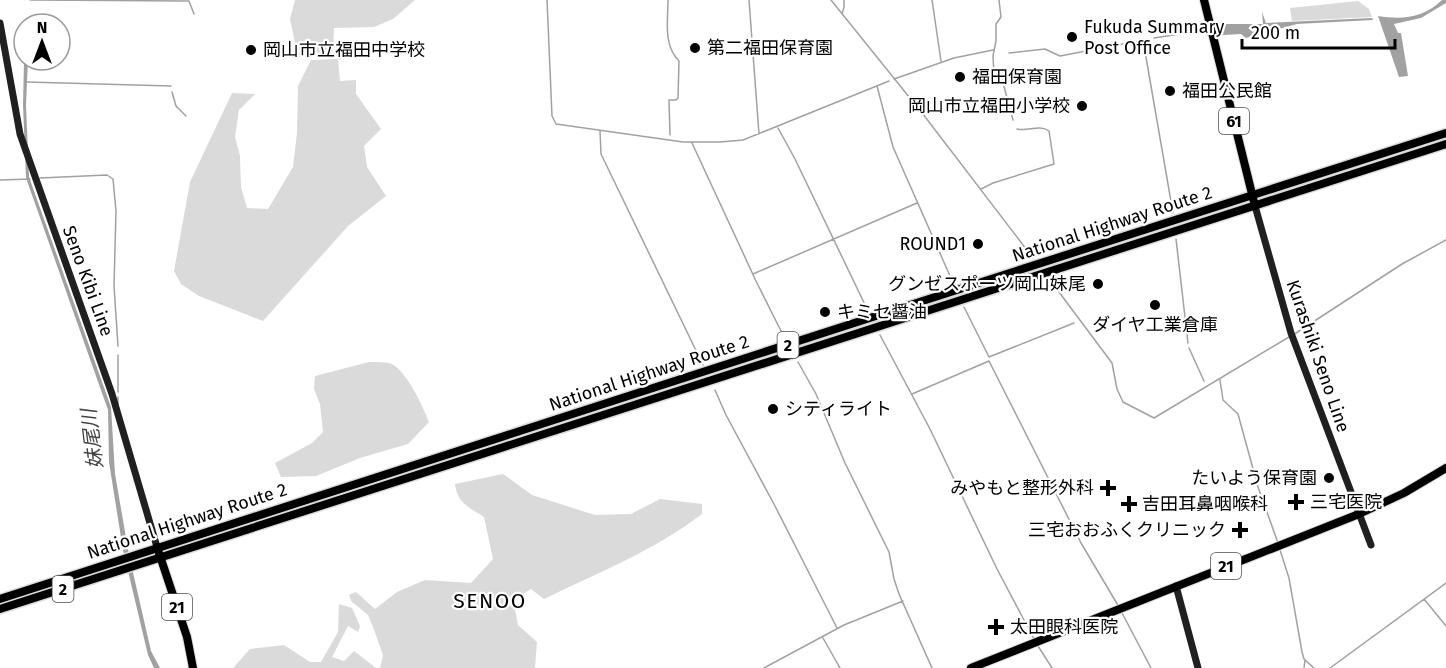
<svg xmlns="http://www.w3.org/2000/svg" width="1446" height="668" viewBox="0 0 1446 668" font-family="'Fira Sans','Noto Sans JP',sans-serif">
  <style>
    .green { fill: #dadada }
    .water { fill: #a1a1a1 }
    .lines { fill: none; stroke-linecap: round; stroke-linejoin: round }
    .stream { stroke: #a1a1a1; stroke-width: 1.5 }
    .primary-casing { stroke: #dbdbdb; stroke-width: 10 }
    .highway-casing { stroke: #dbdbdb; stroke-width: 11 }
    .secondary { stroke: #202020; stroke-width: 7 }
    .primary { stroke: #000; stroke-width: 8 }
    .highway { stroke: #000; stroke-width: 8 }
    .poi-dot { fill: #000; stroke: #fff; stroke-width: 2 }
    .labels { text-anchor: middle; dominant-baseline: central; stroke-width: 4.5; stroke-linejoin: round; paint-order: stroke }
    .shield { fill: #fff; stroke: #4c4c4c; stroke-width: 1.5 }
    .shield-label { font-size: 16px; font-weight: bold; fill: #000 }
    .poi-label { font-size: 18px; fill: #000; stroke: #fff; text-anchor: start }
    .street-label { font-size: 18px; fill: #000; stroke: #fff }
    .water-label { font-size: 20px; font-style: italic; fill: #424242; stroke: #fff }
    .quarter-label { font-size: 21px; letter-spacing: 1.5px; fill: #000; stroke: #fff }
  </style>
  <rect width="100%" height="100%" fill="#fff"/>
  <!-- green -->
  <path class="green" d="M295,0H415L393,19L374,27L334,28L333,51L298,57L290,19Z
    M1358,1L1369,9L1372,17L1292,21L1290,8Z
    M338,59L340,81L356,80V94L381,129L364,146L367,167L386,196L348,226L263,321L199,296L181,284L174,271L190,182L232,93L255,94L239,110L235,137L240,156L241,187L247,208L268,209L293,167L297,133L298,86L311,60Z
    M369,362C375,362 383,362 389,363C406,368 423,407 429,422L408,444L360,458L316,476L281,477L275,463L312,443L323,432L320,404L314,389L315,376Z
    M503,474L532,495L595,515L631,514L660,499L702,504V514C655,550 598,573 544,599L531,589L513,600L518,625L537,642L535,668H380L383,655L373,627L368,615L351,601L349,595L356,592L375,609L397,592L425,580L471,583L493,559L484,517C469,507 457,503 455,484Z
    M339,604L352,608L360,626L358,632L348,626L332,657L344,661L354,651L376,668H233L250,649L284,645L310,662H321L338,632Z"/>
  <!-- water -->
  <path class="water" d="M1442,0H1446V3L1421,18L1394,24L1398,33H1401L1408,76L1399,77L1378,16C1402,20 1424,18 1442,0Z
    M1262,12L1266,23L1372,18L1373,20L1297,24L1246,38L1241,34L1207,36L1205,28L1215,24H1263Z
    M24,60H28L26,105L29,177L111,407L115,474L129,555L151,651L160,668H154L148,655L123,550L109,462L108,410L26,178L23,105Z"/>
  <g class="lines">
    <!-- stream -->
    <path class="stream" d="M30,0L189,1
      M547,0L552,116L556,124L683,142H720L743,140L889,81
      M668,0C668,21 663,45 679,61L678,98L676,100H669L670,135
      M749,0L759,134
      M831,0L926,118L1033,258
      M932,0L941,61
      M999,0L1001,17L996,24V41L993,56L994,76L1002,79L1013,120
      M189,1L194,14
      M842,14L844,7V0
      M1154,38L1206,30
      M1143,40L1173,213
      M1009,53L1045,49L1060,56L1144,40
      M894,79L954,58L993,50
      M27,82L171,86
      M877,86L893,147L954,285
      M172,92L176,106L186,116
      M778,128L795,159L868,311
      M600,131L601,154L703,365
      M692,143L756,281L785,339
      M40,178L107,175L113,179L116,211L114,286L118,346
      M0,180L30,179
      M981,189L993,183L1054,164L1049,131C1039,124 1028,132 1017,129
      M1176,239L1188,343
      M753,274L917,203
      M1050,280L1112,363L1117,389L1123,402L1154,418L1289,337
      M964,307L989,357L1074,323
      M880,335L930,429L997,569L1034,639
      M1293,335L1402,264L1446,240
      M1189,348L1204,381
      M118,355V392
      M798,362L816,394L845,463L889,552L894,579L899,594L932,668
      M1220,380L1223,400L1238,414L1258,487L1278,543
      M715,390L726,415L775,506L837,628
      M912,394L989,361L1081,543L1119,607
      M118,397V405
      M1280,550L1289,578L1302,652L1304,659L1314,668
      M1424,599L1446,626
      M1121,611L1151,668
      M823,638L840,668
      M1038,646L1052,668
      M764,668L844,625L903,601
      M1304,668L1305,660
      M1330,668L1446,583"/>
    <!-- primary casing -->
    <g class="primary-casing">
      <path id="primary" d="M1204,0L1255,206
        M157,547L187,637L193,668
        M971,668L1359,514L1404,493L1446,468"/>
    </g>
    <!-- highway casing -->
    <g class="highway-casing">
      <path id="highway" d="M0,599C481,442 964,288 1446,133
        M0,609L1446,144"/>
    </g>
    <!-- secondary -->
    <path class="secondary" d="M0,23L20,134L112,394L157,547
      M1255,206L1291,333L1371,545
      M1176,586L1198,668"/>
    <!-- primary -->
    <use href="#primary" class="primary"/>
    <!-- highway -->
    <use href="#highway" class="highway"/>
  </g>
  <!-- markers -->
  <g class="poi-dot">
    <circle cx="1072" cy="37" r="6"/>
    <circle cx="695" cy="48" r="6"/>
    <circle cx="251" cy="50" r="6"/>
    <circle cx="960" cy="77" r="6"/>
    <circle cx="1170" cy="91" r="6"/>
    <circle cx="1082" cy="106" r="6"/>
    <circle cx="978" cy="244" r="6"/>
    <circle cx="1098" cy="284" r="6"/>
    <circle cx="1155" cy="305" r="6"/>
    <circle cx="825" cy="312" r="6"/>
    <circle cx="773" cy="409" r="6"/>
    <circle cx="1329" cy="478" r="6"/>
    <path d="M1105 479h6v6h6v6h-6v6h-6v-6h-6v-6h6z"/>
    <path d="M1293 493h6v6h6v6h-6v6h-6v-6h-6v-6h6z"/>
    <path d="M1126 495h6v6h6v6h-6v6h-6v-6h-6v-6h6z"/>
    <path d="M1237 521h6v6h6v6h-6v6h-6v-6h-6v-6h6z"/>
    <path d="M993 618h6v6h6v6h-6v6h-6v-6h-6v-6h6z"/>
  </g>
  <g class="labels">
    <!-- shield labels -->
    <g class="shield">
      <rect x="1219" y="108" width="30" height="26" rx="4.5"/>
      <rect x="777.5" y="332" width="21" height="26" rx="4.5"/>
      <rect x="1211" y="553" width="30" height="26" rx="4.5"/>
      <rect x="52.5" y="576" width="21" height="26" rx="4.5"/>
      <rect x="162" y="594" width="30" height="26" rx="4.5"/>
    </g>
    <g class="shield-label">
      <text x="1234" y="121">61</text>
      <text x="788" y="345">2</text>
      <text x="1226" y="566">21</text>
      <text x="63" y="589">2</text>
      <text x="177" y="607">21</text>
    </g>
    <!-- poi labels -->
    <g class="poi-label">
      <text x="1084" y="27">Fukuda Summary<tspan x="1084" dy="21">Post Office</tspan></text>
      <text x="707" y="48">第二福田保育園</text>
      <text x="263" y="50">岡山市立福田中学校</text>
      <text x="972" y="77">福田保育園</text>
      <text x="1182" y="91">福田公民館</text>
      <text x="1070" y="106" text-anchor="end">岡山市立福田小学校</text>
      <text x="966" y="244" text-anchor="end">ROUND1</text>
      <text x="1086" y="284" text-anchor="end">グンゼスポーツ岡山妹尾</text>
      <text x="837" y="312">キミセ醤油</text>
      <text x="1155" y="325" text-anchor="middle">ダイヤ工業倉庫</text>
      <text x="785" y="409">シティライト</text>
      <text x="1317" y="478" text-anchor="end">たいよう保育園</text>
      <text x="1094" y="488" text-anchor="end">みやもと整形外科</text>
      <text x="1310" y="502">三宅医院</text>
      <text x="1142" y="504">吉田耳鼻咽喉科</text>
      <text x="1226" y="530" text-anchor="end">三宅おおふくクリニック</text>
      <text x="1010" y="627">太田眼科医院</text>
    </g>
    <!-- street labels -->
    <g class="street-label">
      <text transform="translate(1112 224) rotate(-18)">National Highway Route 2</text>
      <text transform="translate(88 281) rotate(70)">Seno Kibi Line</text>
      <text transform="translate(1318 356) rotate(71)">Kurashiki Seno Line</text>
      <text transform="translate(649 373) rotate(-18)">National Highway Route 2</text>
      <text transform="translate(187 521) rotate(-18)">National Highway Route 2</text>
    </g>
    <!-- water labels -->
    <g class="water-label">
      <text transform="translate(92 439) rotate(-97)">妹尾川</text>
    </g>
    <!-- quarter labels -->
    <g class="quarter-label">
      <text x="490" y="601">SENOO</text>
    </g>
  </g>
  <!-- north arrow -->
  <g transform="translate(42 42)"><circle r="28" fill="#ffffff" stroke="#999999" stroke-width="1.5"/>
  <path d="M0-4.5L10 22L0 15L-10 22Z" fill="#000000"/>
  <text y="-9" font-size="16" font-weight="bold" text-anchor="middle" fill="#000000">N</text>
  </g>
  <!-- scale -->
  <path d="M1242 39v9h153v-9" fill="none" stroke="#000000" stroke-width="3"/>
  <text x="1251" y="39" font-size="18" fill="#000000" stroke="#ffffff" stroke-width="4.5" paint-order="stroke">200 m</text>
</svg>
